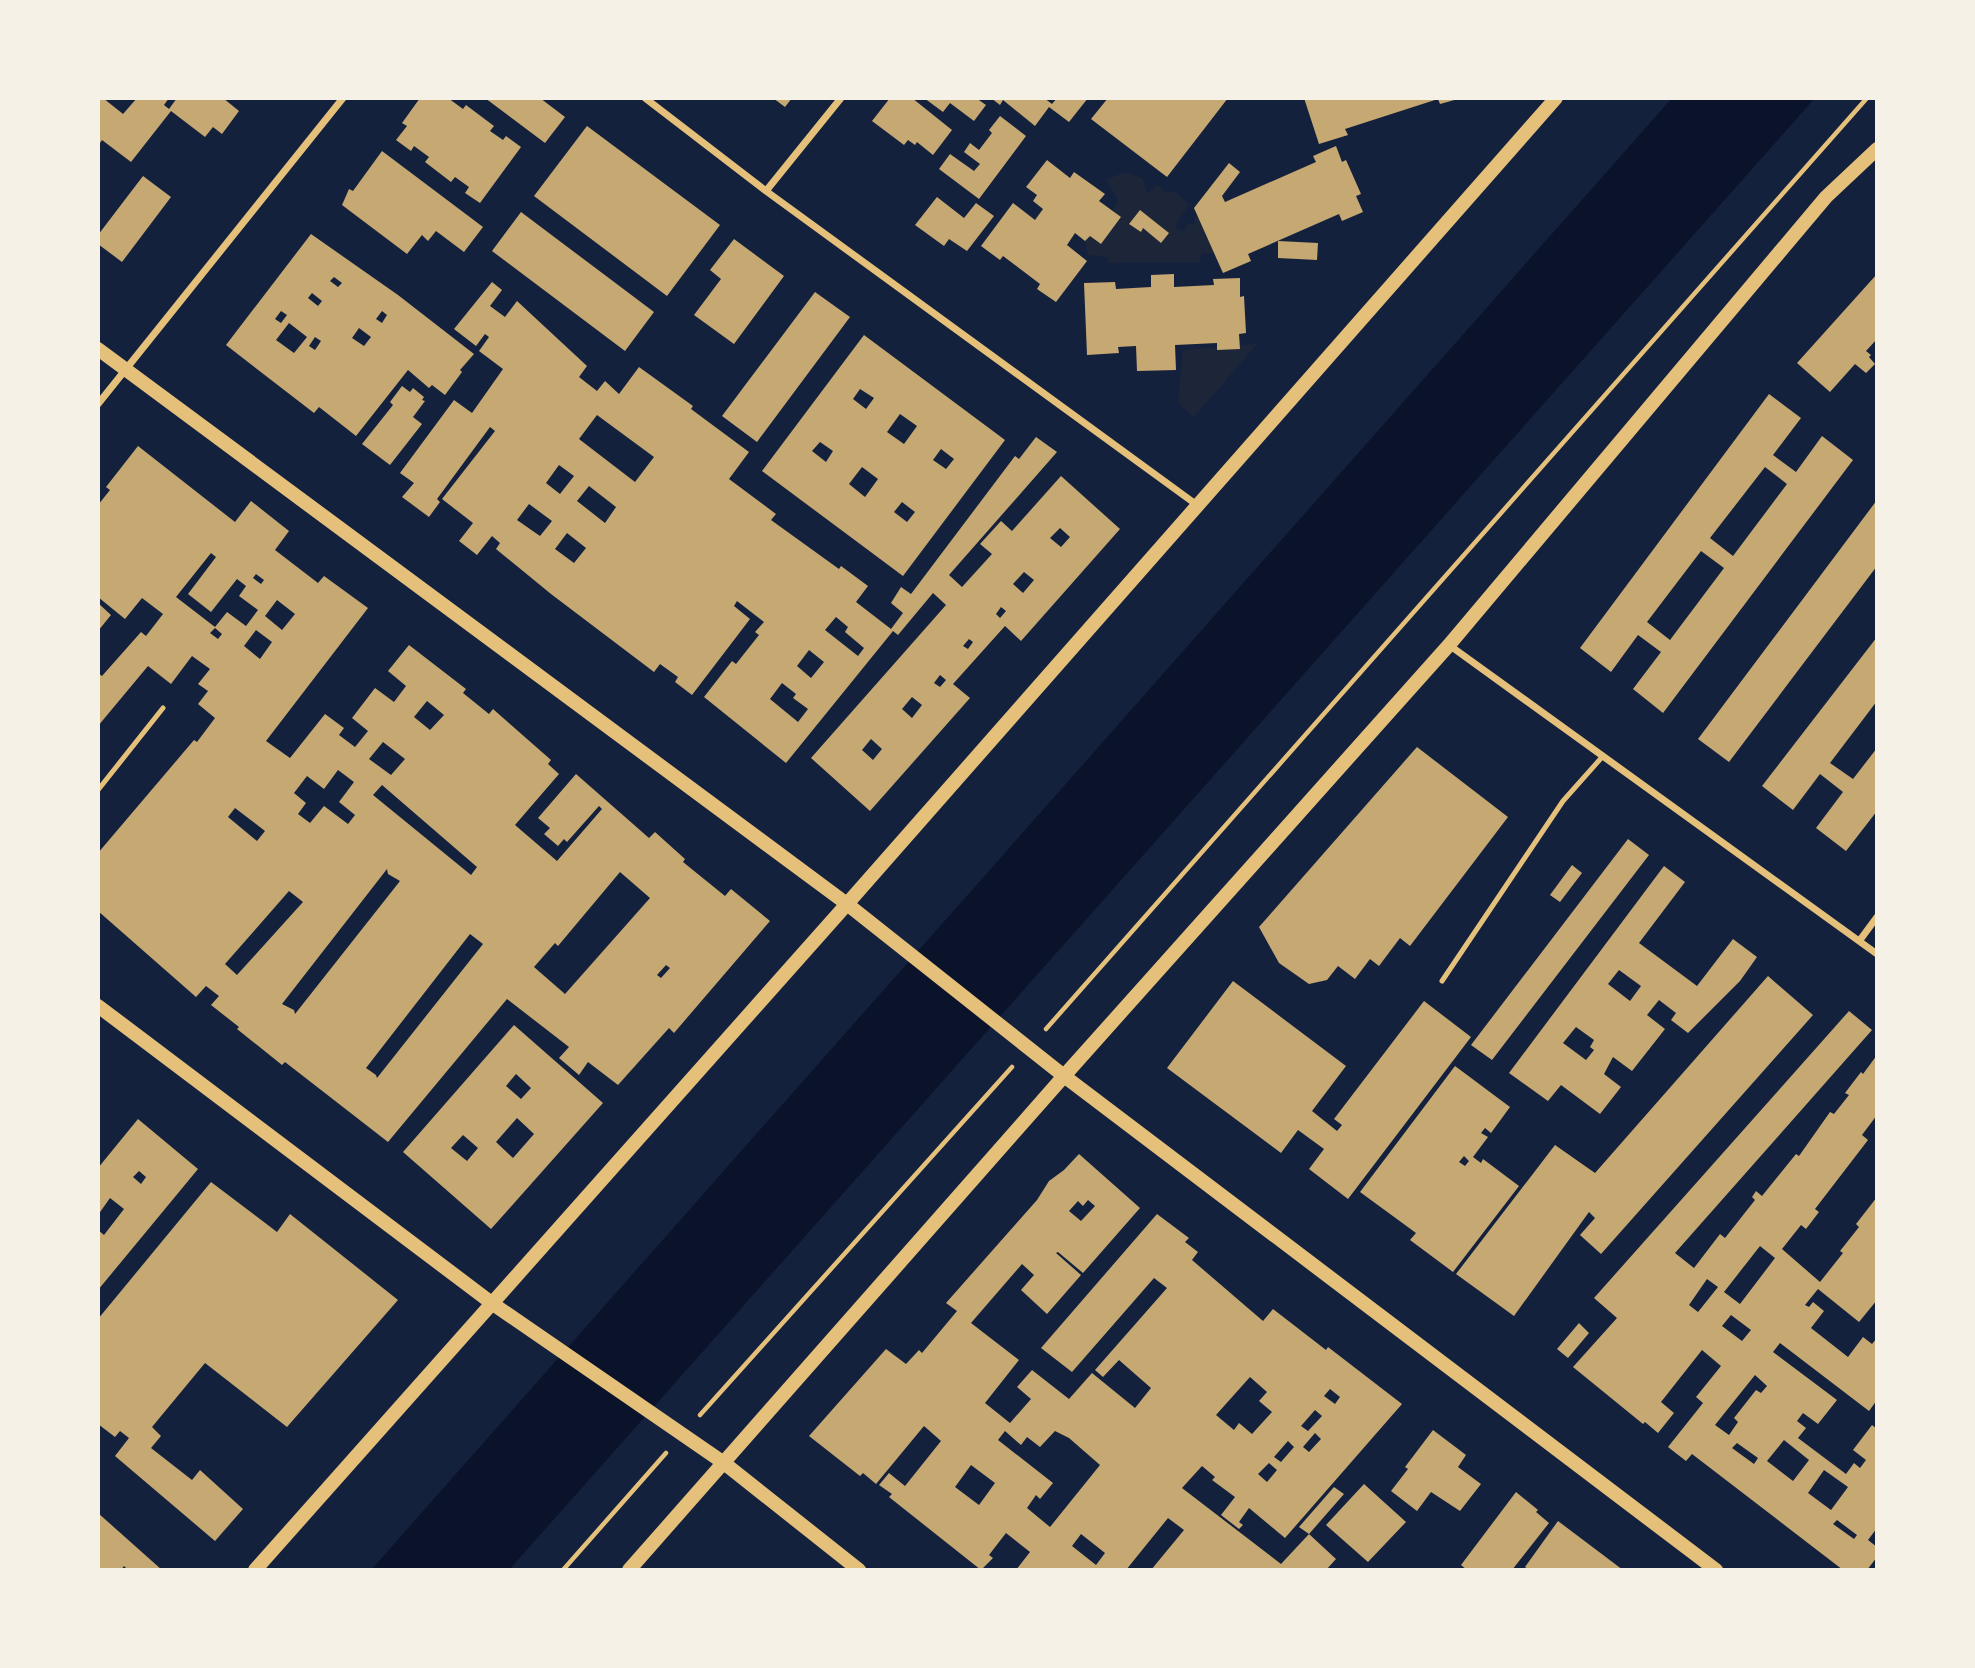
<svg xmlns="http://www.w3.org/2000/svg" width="1975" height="1668" viewBox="0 0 1975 1668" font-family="'Roboto Serif',serif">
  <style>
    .green { fill: #1d2539 }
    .water { fill: #0b132b }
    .building { fill: #c6a872; fill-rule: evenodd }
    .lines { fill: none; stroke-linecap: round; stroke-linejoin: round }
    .path { stroke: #e5c07b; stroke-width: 4.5 }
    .service { stroke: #e5c07b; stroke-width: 5 }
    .minor { stroke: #e5c07b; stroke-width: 7 }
    .secondary { stroke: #e5c07b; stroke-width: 14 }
  </style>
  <rect width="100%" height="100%" fill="#14213d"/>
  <!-- green -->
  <path class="green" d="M1125,172L1142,178L1148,194L1157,184L1166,193L1174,191L1189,204L1176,224L1177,229L1184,231L1187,224H1194L1197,214L1215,254L1202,253L1199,262L1107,263L1109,257L1088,255L1085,241L1090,236L1101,244L1121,218L1113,211L1118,200L1106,180Z
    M1257,344L1194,417L1178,403L1183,350Z"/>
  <!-- water -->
  <path class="water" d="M1672,98H1815L509,1570H371Z"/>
  <!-- building -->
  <path class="building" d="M98,98H103L123,114L137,98H169L164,105L169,109L177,98H223L239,111L222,134L213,127L205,137L171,111L131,162L102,140L98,146Z
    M420,98H448L463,109L466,105L494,126L490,131L503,140L506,136L521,147L480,203L465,193L469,187L455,177L451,182L425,162L429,157L414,146L411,151L396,140L407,126L402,123Z
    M485,98H540L565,117L545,143Z
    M773,98H792L785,107Z
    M890,98H912L952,130L933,155L917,142L915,145L908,140L904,145L872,121Z
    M924,98H976L986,105L974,121L950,103L943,112Z
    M991,98H1044L1052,104L1057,98H1088L1069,122L1049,107L1035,126L1003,100L1000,105Z
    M1108,98H1228L1167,177L1091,119Z
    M1304,98H1458V99L1440,104L1438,99L1345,129L1348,135L1319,144Z
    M1000,116L1026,136L979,199L939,169L950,154L974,171L980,164L964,152L970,143L979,150L992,133L989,130Z
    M587,126L720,225L667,296L534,196Z
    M1336,146L1342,162L1346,160L1361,194L1356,196L1363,212L1342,221L1339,214L1248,254L1251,261L1223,273L1194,208L1229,163L1240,172L1222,196L1225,202L1316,162L1313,156Z
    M382,151L483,227L464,252L436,231L428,241L422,235L407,254L342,205L349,189L353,191Z
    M1047,160L1070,178L1074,172L1105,194L1099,201L1121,217L1101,244L1090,236L1085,241L1075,233L1067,245L1087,261L1056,302L1037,289L1040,284L1003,256L1000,260L981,246L1013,203L1035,220L1043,209L1033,201L1037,195L1026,187Z
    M143,176L171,197L122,262L98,244V235Z
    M937,197L964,218L976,203L994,216L967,251L949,239L944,246L915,225Z
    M1140,210L1169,233L1161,243L1143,228L1141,232L1129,224Z
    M521,212L654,312L625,351L492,251Z
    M311,234L398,295L474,354L460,370L462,372L445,395L432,385L429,388L408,370L356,436L319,407L314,413L226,345ZM334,277L342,283L338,287L330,281ZM312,293L322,301L318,306L308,298ZM281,311L287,315L281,323L275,319ZM382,311L387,315L382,323L376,319ZM289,323L307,337L294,353L276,340ZM359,328L371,337L364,346L352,338ZM315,337L321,341L315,350L309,346Z
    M734,239L784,276L734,344L694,315L721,279L710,270Z
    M1278,241L1318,243L1317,260L1278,258Z
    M1174,274V287L1214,285L1213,279L1240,278V297L1244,296L1246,333L1239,334L1240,349L1217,350V343L1175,345L1176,370L1137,371L1136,346L1118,347L1119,353L1087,355L1084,283L1115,282L1116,289L1151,287V275Z
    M1877,274V339L1866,351L1871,355L1869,357L1875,364L1866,373L1855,364L1830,392L1797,363Z
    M492,282L502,290L490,306L505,317L517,301L587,366L579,377L597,391L605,381L619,394L639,367L693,406L691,409L749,452L729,479L776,514L771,520L839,569L841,566L868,586L856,602L891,629L903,613L891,603L901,587L911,594L1015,456L1019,459L1036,437L1057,452L949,575L962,587L992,554L980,544L1001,521L1012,531L1061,476L1120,529L1021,641L1005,626L953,684L970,698L870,811L811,758L946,605L933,593L898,635L893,631L786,763L704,697L732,661L736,664L759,635L755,632L764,622L737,601L734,606L750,619L692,695L675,682L678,677L660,664L654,672L551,594L496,549L500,543L492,536L477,555L459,541L473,523L442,499L495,431L490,427L437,499L440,502L429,517L402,497L414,483L400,473L454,400L472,413L503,369L479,351L489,337L485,334L476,346L454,329ZM597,415L654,457L635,482L579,439ZM559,465L574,476L560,494L546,483ZM589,486L616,507L605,523L577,501ZM529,504L552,521L540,536L517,520ZM1060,528L1070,537L1061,547L1050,538ZM567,533L586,548L574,563L555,549ZM1024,572L1034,580L1023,593L1013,584ZM1001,607L1006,611L1000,618L996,614ZM836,617L848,627L845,632L864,648L858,656L825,630ZM969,639L973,642L968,649L963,646ZM809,650L824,662L811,678L797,666ZM940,675L946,680L940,687L934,683ZM782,683L796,694L793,698L808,709L798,722L770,699ZM912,697L922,705L912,718L902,709ZM871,739L882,749L873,760L862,750Z
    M815,292L850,317L757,442L722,416Z
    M864,335L1005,440L903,576L762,471ZM860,389L874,398L866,409L853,399ZM900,414L917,426L904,444L887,432ZM820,442L833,451L826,462L812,451ZM941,449L954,459L946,469L933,460ZM862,467L878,479L865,497L849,484ZM902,502L915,512L907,522L894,512Z
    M402,386L410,392L413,388L424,397L422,400L425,401L413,417L422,424L390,465L362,444L393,405L390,402Z
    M1769,394L1801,418L1773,455L1796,472L1822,436L1853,460L1663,713L1633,689L1661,652L1638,635L1611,672L1580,648ZM1765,467L1787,484L1733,556L1710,538ZM1701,551L1724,568L1670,640L1647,622Z
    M138,446L235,522L251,501L289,531L275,550L318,583L324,576L368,608L266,741L290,758L325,714L344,728L339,735L355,747L368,731L352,718L375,688L394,702L406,686L388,671L409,645L466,689L463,693L489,714L493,709L551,760L548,764L559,774L515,825L557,861L602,809L599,806L567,842L564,839L558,846L544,834L550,828L538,818L576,774L649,838L655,832L685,859L683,862L725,896L731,889L770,921L674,1033L669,1028L618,1085L588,1062L579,1075L559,1058L569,1047L507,999L388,1142L285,1062L282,1065L237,1029L239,1027L211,1005L219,996L206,986L196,997L98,911V853L194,740L197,742L215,718L198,704L208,691L198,684L210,669L192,656L171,684L148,666L98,726V673L102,676L141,632L146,636L163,614L142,598L125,619L98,597V505L110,490L106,487ZM211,553L216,557L188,594L211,612L237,579L246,586L239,596L258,610L246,626L227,612L215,627L176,597ZM256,574L264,580L261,584L253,578ZM277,600L295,614L282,630L265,616ZM215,628L222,634L218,639L210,633ZM256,630L272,642L260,659L244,646ZM427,701L444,715L430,730L414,717ZM383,742L405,759L391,775L369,759ZM338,770L354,782L339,802L355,815L348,824L324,806L310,823L298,814L306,803L294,793L307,776L324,789ZM382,785L477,867L471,875L373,795ZM235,808L265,831L257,841L228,817ZM387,869L388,874L400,881L295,1014L294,1010L282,1004ZM620,872L650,898L565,994L534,967L555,943L558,946ZM289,891L303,902L237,975L225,964ZM470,934L483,944L377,1078L376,1075L366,1068ZM666,965L670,968L661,978L657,975Z
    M1877,500V566L1729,762L1698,739Z
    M98,603L111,615L98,631Z
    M1877,637V701L1830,763L1853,779L1877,748V811L1846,851L1816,828L1843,792L1820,774L1793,810L1762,786Z
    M1417,747L1508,817L1410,946L1400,938L1379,966L1370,959L1355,979L1338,966L1327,980L1309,984L1279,963L1259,927Z
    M1628,839L1649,855L1492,1060L1471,1045Z
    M1572,865L1582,873L1560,902L1550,895Z
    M1664,866L1685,882L1639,943L1697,986L1733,939L1757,957L1740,981L1688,1033L1671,1020L1676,1013L1659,1000L1647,1015L1665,1029L1632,1071L1613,1057L1604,1074L1621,1087L1600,1114L1561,1085L1548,1101L1509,1073ZM1619,970L1641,986L1630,1001L1608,984ZM1576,1027L1594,1040L1590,1047L1594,1050L1586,1060L1563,1043Z
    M1768,976L1813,1015L1601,1254L1580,1235L1595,1218L1589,1212L1514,1316L1456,1274L1555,1145L1595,1173Z
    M1233,981L1346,1066L1312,1111L1337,1131L1342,1125L1334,1119L1424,1001L1471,1037L1348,1199L1309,1169L1324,1149L1298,1130L1281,1153L1167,1068Z
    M1849,1011L1872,1030L1675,1253L1694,1268L1720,1234L1725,1238L1755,1200L1752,1197L1756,1191L1762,1196L1796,1154L1799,1156L1830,1112L1834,1114L1849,1095L1845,1093L1861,1072L1863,1074L1877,1055V1115L1862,1135L1868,1140L1815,1209L1819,1212L1806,1229L1801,1225L1782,1249L1820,1282L1843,1253L1840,1251L1859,1227L1856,1224L1877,1197V1300L1859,1322L1818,1289L1805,1305L1809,1307L1813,1302L1824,1311L1811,1328L1848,1357L1863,1337L1872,1344L1877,1338V1400L1869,1411L1780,1343L1773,1352L1837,1400L1818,1424L1803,1413L1797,1421L1806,1428L1798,1438L1846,1474L1854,1463L1860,1468L1866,1460L1853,1450L1872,1425L1877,1429V1528L1868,1540L1877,1547V1557L1867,1570H1843L1692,1454L1686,1461L1668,1447L1703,1403L1696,1397L1721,1366L1702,1350L1661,1402L1674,1413L1658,1433L1645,1422L1643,1424L1573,1367L1617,1318L1594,1298ZM1760,1246L1775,1258L1740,1304L1724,1292ZM1707,1279L1718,1287L1698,1312L1689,1305ZM1731,1315L1751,1330L1742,1341L1722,1326ZM1755,1375L1767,1386L1761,1393L1756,1390L1734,1418L1738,1422L1729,1435L1715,1425ZM1784,1440L1809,1460L1793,1481L1767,1461ZM1737,1443L1758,1458L1754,1464L1732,1448ZM1824,1470L1848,1487L1831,1510L1808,1493ZM1837,1520L1857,1535L1854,1539L1833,1524Z
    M514,1025L603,1103L491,1229L403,1152ZM516,1074L531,1088L521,1099L506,1086ZM517,1118L534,1134L513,1158L496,1142ZM463,1135L478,1148L467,1161L451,1148Z
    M1455,1066L1510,1107L1491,1133L1485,1128L1481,1133L1488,1137L1473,1157L1481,1163L1483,1159L1519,1186L1453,1272L1410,1240L1416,1233L1360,1192ZM1464,1156L1469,1161L1465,1166L1459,1162Z
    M138,1119L198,1169L98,1290V1230L104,1235L124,1209L110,1198L98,1215V1168ZM139,1171L146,1177L141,1184L133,1177Z
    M1079,1154L1140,1208L1083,1273L1058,1252L1056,1253L1081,1275L1047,1314L1021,1290L1034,1275L1022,1264L971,1323L1019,1360L985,1403L1010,1423L1031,1399L1017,1387L1032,1370L1069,1399L1092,1373L1135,1408L1151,1388L1119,1360L1103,1377L1095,1370L1167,1288L1154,1278L1072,1372L1041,1348L1157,1214L1189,1238L1185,1242L1198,1252L1192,1260L1263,1321L1273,1309L1326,1350L1328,1347L1402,1404L1285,1538L1249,1508L1239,1522L1243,1525L1239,1529L1221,1515L1235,1497L1212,1480L1215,1477L1202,1466L1182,1488L1281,1564L1309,1534L1299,1527L1334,1487L1344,1494L1309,1534L1336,1559L1326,1570H1151L1184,1530L1168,1518L1126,1570H1016L1030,1552L1006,1533L989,1555L993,1558L981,1570L889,1497L892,1494L879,1485L889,1473L905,1486L941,1441L924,1426L876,1484L863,1473L860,1476L809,1436L886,1349L906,1364L919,1350L922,1353L957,1311L946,1303L1037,1200L1049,1181L1064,1170ZM1088,1200L1095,1206L1081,1221L1069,1211L1078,1201L1083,1206ZM1250,1377L1267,1392L1259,1401L1272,1412L1252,1434L1239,1423L1234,1430L1216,1415ZM1330,1389L1340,1397L1335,1404L1324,1396ZM1315,1410L1322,1416L1308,1431L1301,1426ZM1005,1431L1021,1445L1027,1437L1040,1447L1055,1431L1069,1438L1100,1465L1050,1527L1027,1508L1036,1495L1040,1499L1053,1483L998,1440ZM1315,1433L1321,1439L1309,1452L1303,1447ZM1288,1441L1294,1447L1281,1462L1274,1457ZM1269,1463L1277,1470L1267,1482L1258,1474ZM971,1465L995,1483L979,1505L955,1487ZM1081,1534L1105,1553L1096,1565L1072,1546Z
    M211,1182L277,1232L290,1214L398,1300L287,1427L205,1363L152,1427L161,1436L151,1448L192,1480L200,1470L243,1509L215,1541L115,1456L129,1438L120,1431L115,1437L98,1424V1319Z
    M1579,1323L1589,1333L1568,1358L1557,1349Z
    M1433,1430L1466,1455L1458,1467L1481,1484L1460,1511L1431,1492L1417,1511L1391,1491L1408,1469L1405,1467Z
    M1364,1484L1406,1522L1368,1562L1326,1525Z
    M1516,1492L1538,1510L1536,1512L1549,1523L1512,1570H1467L1461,1565Z
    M98,1513L162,1570H128L124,1566L121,1570H98Z
    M1558,1521L1623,1570H1529L1525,1567Z"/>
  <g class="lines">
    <!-- path -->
    <path class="path" d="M1046,1029L1867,98
      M700,1415L1012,1067
      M563,1570L666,1453"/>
    <!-- service -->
    <path class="service" d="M98,790L163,708
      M1442,981L1563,801L1603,756"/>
    <!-- minor -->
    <path class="minor" d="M645,98L766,191L1197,505
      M766,191L841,98
      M98,404L343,98
      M1449,645L1877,954
      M1860,940L1877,917"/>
    <!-- secondary -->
    <path class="secondary" d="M98,349L847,904L1064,1076L1716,1570
      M98,1006L493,1304L724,1463L859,1570
      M255,1570L847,904L1556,98
      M629,1570L1064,1076L1449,645L1826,197L1877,149"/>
  </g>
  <!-- border -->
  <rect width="1975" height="1668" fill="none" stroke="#f6f1e7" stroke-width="200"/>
</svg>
